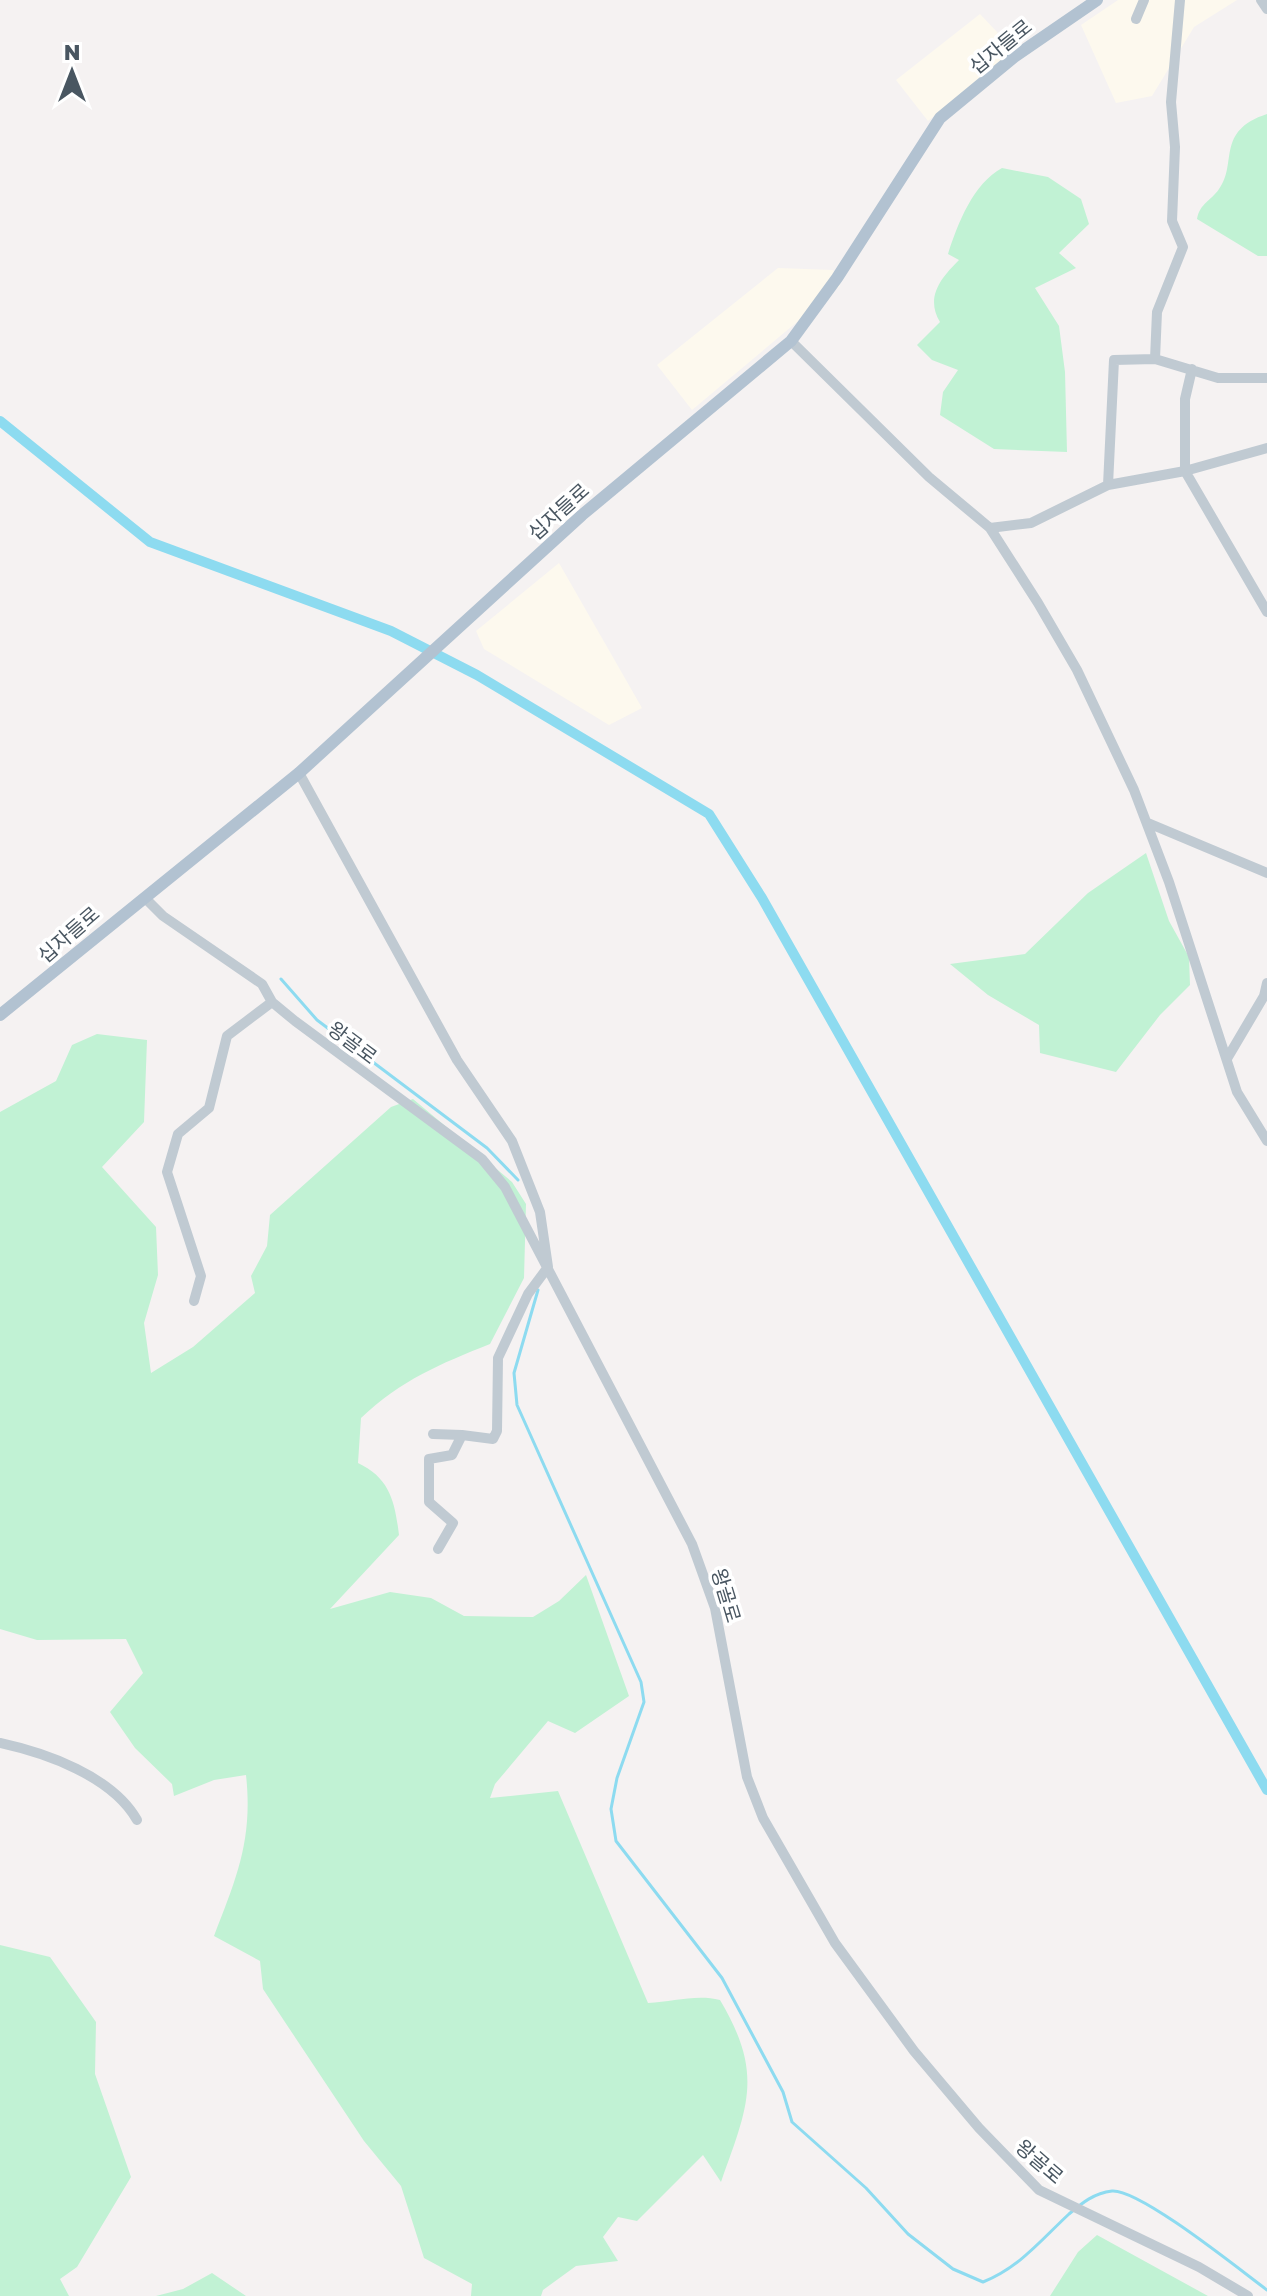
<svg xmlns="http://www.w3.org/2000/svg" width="1267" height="2296" viewBox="0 0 1267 2296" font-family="'Golos Text','Noto Sans KR',sans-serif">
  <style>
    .commercial { fill: #fdf9ee }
    .green { fill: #c1f2d4 }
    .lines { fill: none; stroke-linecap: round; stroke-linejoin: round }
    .stream { stroke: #8ddbf0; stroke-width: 3 }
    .canal { stroke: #8ddbf0; stroke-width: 10 }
    .minor { stroke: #c0cad2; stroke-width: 10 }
    .major { stroke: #b2c2d1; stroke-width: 12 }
    .labels { text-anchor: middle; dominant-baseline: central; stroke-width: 7; stroke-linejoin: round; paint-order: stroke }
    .street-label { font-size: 20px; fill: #495661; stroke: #fff }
  </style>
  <rect width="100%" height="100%" fill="#f5f2f2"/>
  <!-- commercial -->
  <path class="commercial" d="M1118,0H1237L1194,27L1152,96L1116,103L1081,25Z
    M980,14L1014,50L928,121L896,80Z
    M778,268L833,270L840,286L692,410L657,365Z
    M559,563L642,708L609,725L484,649L476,631Z"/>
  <!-- green -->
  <path class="green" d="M1267,114V256H1258L1197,219C1200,203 1211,201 1219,189C1238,164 1215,131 1267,114Z
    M1002,168L1048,177L1081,199L1089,224L1059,253L1076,268L1035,288L1059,326L1065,372L1067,452L994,449L940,415L943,392L958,370L932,360L917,345L940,322C925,297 941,278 959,260L948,254C958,223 973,184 1002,168Z
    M1146,853L1169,921L1189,957L1190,985L1160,1015L1116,1072L1040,1053L1039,1025L988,995L950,964L1025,954L1088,893Z
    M97,1034L147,1040L144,1122L102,1167L156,1227L158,1275L144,1323L151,1373L193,1347L255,1293L251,1276L267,1246L270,1215L391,1107L413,1099L512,1182L526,1204L524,1278L490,1344C440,1364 401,1380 361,1418L358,1463C390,1478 395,1502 399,1535L330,1609L390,1592L431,1598L464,1616L533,1617L559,1601L586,1575L629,1696L575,1733L548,1721L495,1784L490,1798L558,1791L648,2003C673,2002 696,1994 720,2000C764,2074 748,2106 721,2182L703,2155L637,2221L618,2217L603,2237L618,2261L576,2266L543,2290L541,2296H471L472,2284L424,2258L401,2186L364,2141L263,1989L260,1961L214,1936C237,1877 253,1839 246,1775L214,1780L174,1796L172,1784L135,1748L110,1712L143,1673L126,1639L37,1640L0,1629V1112L56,1081L72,1045Z
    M0,1945L50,1957L96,2022L95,2074L131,2177L77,2267L60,2279L69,2296H0Z
    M1097,2235L1208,2296H1050L1078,2252Z
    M212,2273L246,2296H156L183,2289Z"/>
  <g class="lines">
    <!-- stream -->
    <path class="stream" d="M281,979L317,1020L487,1148L518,1180
      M538,1290L514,1373L517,1405L641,1682L644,1702L617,1778L611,1809L616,1841L722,1978L783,2092L792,2122L866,2188L908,2234L953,2269L983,2282C1020,2267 1041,2240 1069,2214C1082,2203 1094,2193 1112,2191C1140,2189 1240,2270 1267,2290"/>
    <!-- canal -->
    <path class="canal" d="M0,421L150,542L391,631L477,675L709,814L762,898L1267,1790"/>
    <!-- minor -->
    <path class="minor" d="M1261,0L1267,9
      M1136,19L1144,0
      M791,341L929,477L990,528L1038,603L1077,670L1134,790L1169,882L1237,1092L1267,1141
      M1155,359L1218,378H1267
      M1192,369L1185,399V471L1267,448
      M1108,485L1185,471L1267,612
      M990,528L1031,523L1108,485L1114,360L1155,359L1157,312L1183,247L1172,221L1175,147L1171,102L1180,0
      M299,773L457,1060L512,1141L540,1212L548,1267L528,1294L498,1358L497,1431L493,1439L462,1435L452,1455L429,1459V1502L453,1523L438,1549
      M1148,823L1267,873
      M146,899L163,916L262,984L272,1002L295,1021L482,1159L505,1187L692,1544L715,1608L747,1777L763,1818L835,1943L914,2051L979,2128L1039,2190L1199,2267L1248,2296
      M1228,1057L1264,996L1267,983
      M194,1301L201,1276L167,1172L178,1134L209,1108L227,1036L272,1002
      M433,1434L462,1435
      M0,1743C46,1753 112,1776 137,1820"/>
    <!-- major -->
    <path class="major" d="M0,1015L299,773L582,515L791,341L837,278L940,118L1014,57L1097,0"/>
  </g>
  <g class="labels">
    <!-- street labels -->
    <g class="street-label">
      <text transform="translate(1000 46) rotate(-39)">십자들로</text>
      <text transform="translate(558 511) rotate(-42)">십자들로</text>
      <text transform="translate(68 934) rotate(-41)">십자들로</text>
      <text transform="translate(353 1042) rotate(37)">왕골로</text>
      <text transform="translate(727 1595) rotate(73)">왕골로</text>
      <text transform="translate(1040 2161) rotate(41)">왕골로</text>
    </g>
  </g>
  <!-- north arrow -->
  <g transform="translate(72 72)" stroke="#ffffff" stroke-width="6" paint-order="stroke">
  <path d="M0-6L14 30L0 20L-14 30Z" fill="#495661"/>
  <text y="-12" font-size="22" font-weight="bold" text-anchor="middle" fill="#495661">N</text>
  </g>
</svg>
